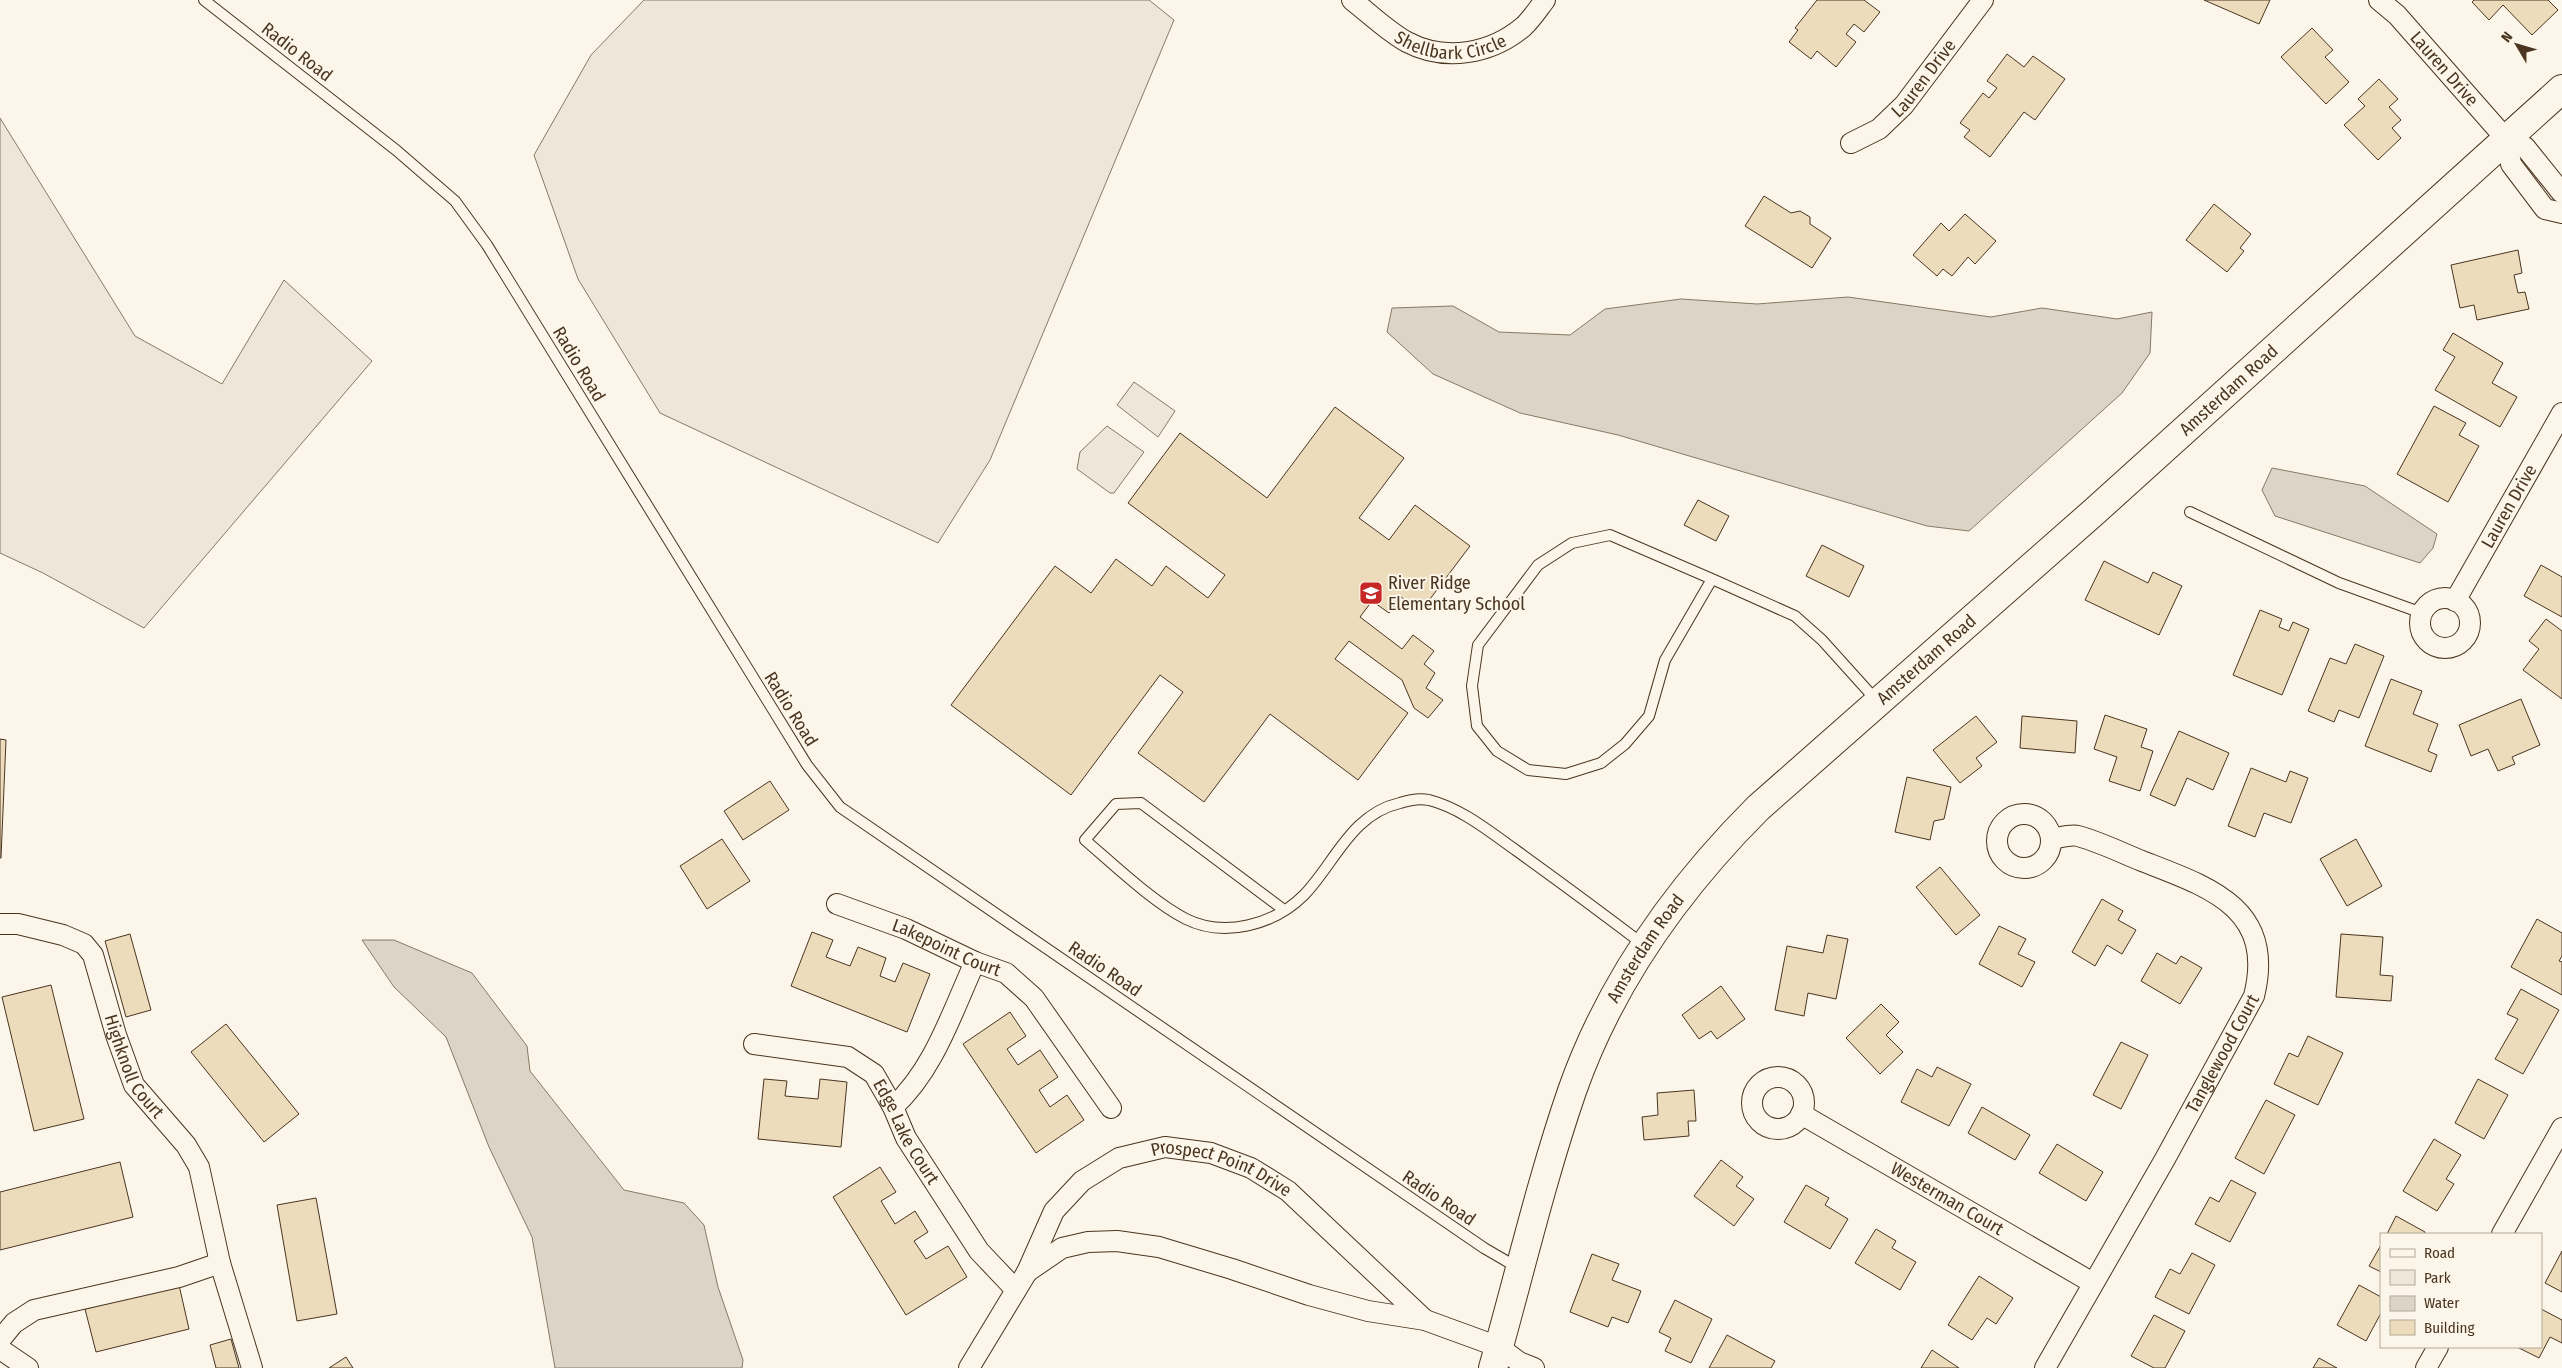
<svg xmlns="http://www.w3.org/2000/svg" width="2562" height="1368" viewBox="0 0 2562 1368" font-family="'Fira Sans Condensed',sans-serif">
  <style>
    .green { fill: #ede6d9; stroke: #887966 }
    .water { fill: #dcd4c6; stroke: #887966 }
    .building { fill: #ecdcbc; stroke: #4a3520 }
    .lines { fill: none; stroke-linecap: round; stroke-linejoin: round }
    .service-casing { stroke: #4a3520; stroke-width: 12 }
    .minor-casing { stroke: #4a3520; stroke-width: 22 }
    .secondary-casing { stroke: #4a3520; stroke-width: 30 }
    .service { stroke: #fbf6e9; stroke-width: 10 }
    .minor { stroke: #fbf6e9; stroke-width: 20 }
    .secondary { stroke: #fbf6e9; stroke-width: 28 }
    .labels { text-anchor: middle; dominant-baseline: central; stroke-width: 4; stroke-linejoin: round; paint-order: stroke }
    .street-label { font-size: 18px; fill: #4a3520; stroke: #fbf6e9 }
    .poi-label { font-size: 18px; fill: #4a3520; stroke: #fbf6e9; text-anchor: start }
  </style>
  <rect width="100%" height="100%" fill="#fbf6e9"/>
  <!-- green -->
  <path class="green" d="M644,0H1149L1174,20L990,460L938,543L660,413L578,279L534,155L591,55Z
    M0,118L135,336L222,384L284,280L372,361L144,628L43,573L0,553Z
    M1134,382L1175,411L1158,437L1117,405Z
    M1107,426L1144,452L1114,493H1110L1077,469L1080,452Z"/>
  <!-- water -->
  <path class="water" d="M1848,297L1991,317L2042,308L2117,319L2152,312L2150,353L2122,393L1969,531L1927,526L1618,435L1520,413L1433,374L1387,332L1392,308L1453,306L1499,332L1570,335L1605,309L1681,299L1757,304Z
    M2272,468L2365,486L2437,534L2433,548L2420,563L2275,516L2262,490Z
    M362,940H394L472,973L527,1046L530,1071L624,1190L684,1203L704,1225L718,1287L743,1360L742,1368H555L532,1237L489,1147L446,1037L394,987Z"/>
  <!-- building -->
  <path class="building" d="M1817,0H1864L1880,12L1864,32L1854,24L1846,34L1856,42L1836,67L1817,51L1811,59L1789,42L1798,30L1795,28Z
    M2204,0H2270L2259,24Z
    M2474,0H2548L2558,10L2532,35L2503,5L2489,20L2472,2Z
    M2312,28L2333,50L2325,57L2349,82L2326,104L2281,57Z
    M2007,54L2024,67L2033,56L2065,79L2035,120L2024,112L1990,157L1964,137L1970,130L1960,123L1983,93L1989,98L1997,88L1987,81Z
    M2379,79L2398,99L2389,107L2401,120L2392,128L2401,138L2378,160L2344,125L2365,106L2358,99Z
    M1764,196L1791,213L1800,211L1810,217V224L1831,238L1812,268L1745,226Z
    M2214,204L2251,234L2240,248L2244,251L2227,272L2186,240Z
    M1965,214L1996,241L1975,264L1968,257L1952,276L1943,269L1937,276L1913,255L1941,223L1949,231Z
    M2518,250L2522,273L2514,275L2518,293L2525,292L2529,309L2477,320L2474,305L2460,308L2451,265Z
    M2453,333L2503,363L2492,383L2517,397L2500,427L2435,390L2455,357L2443,350Z
    M2434,406L2466,423L2459,435L2479,446L2448,502L2397,474Z
    M1335,407L1404,458L1359,518L1389,540L1415,505L1470,546L1421,611L1401,597L1389,613L1372,601L1360,617L1402,649L1413,635L1434,651L1424,664L1435,673L1426,688L1443,700L1428,718L1414,708L1402,680L1349,641L1335,659L1408,713L1358,780L1270,714L1204,802L1138,753L1183,692L1160,675L1071,795L951,705L1055,566L1091,593L1116,559L1152,586L1166,566L1208,598L1225,575L1128,503L1180,433L1267,498Z
    M1698,500L1729,516L1716,541L1684,525Z
    M1822,545L1864,566L1849,597L1806,576Z
    M2104,561L2148,583L2153,572L2182,586L2159,635L2085,600Z
    M2541,565L2562,577V617L2524,596Z
    M2260,610L2282,619L2279,627L2289,631L2293,622L2309,629L2282,695L2233,675Z
    M2546,619L2562,631V699L2523,670L2539,649L2529,641Z
    M2355,644L2384,656L2359,718L2339,710L2334,722L2308,711L2330,658L2346,664Z
    M2391,679L2422,691L2413,714L2438,724L2428,751L2437,755L2431,772L2365,746Z
    M2521,699L2540,745L2512,757L2515,764L2498,771L2488,749L2471,756L2459,725Z
    M2105,715L2147,729L2141,747L2153,751L2140,791L2109,781L2117,757L2094,749Z
    M1976,716L1997,742L1976,758L1982,766L1960,783L1933,750Z
    M2022,716L2077,721L2075,753L2020,748Z
    M2179,731L2229,753L2213,790L2187,778L2175,806L2150,795Z
    M0,739L6,740L1,858H0Z
    M2251,768L2286,782L2290,771L2308,778L2291,823L2264,813L2255,837L2228,826Z
    M1907,777L1951,787L1944,819L1934,821L1930,840L1895,832Z
    M770,781L789,810L743,840L724,811Z
    M722,839L750,881L707,909L680,866Z
    M2356,839L2382,886L2347,906L2320,859Z
    M1940,867L1980,915L1956,935L1916,887Z
    M2102,899L2123,911L2118,920L2136,930L2122,954L2107,945L2095,966L2072,952Z
    M2537,919L2562,933V956L2559,961L2562,962V995L2511,967Z
    M1999,926L2026,939L2018,954L2035,962L2022,987L1979,964Z
    M812,932L833,940L826,957L850,966L858,947L886,958L880,976L895,982L903,963L930,974L907,1032L791,986Z
    M130,934L151,1010L126,1017L105,941Z
    M2341,934L2383,937L2380,975L2393,976L2391,1001L2336,997Z
    M1827,935L1848,939L1836,999L1808,993L1804,1016L1775,1010L1787,946L1823,953Z
    M2157,953L2176,964L2181,956L2202,968L2180,1004L2141,981Z
    M51,985L84,1119L34,1131L2,997Z
    M1721,986L1745,1019L1717,1039L1711,1031L1699,1039L1682,1015Z
    M2521,989L2559,1010L2523,1074L2495,1059L2518,1019L2507,1014Z
    M1881,1004L1899,1022L1886,1035L1903,1052L1880,1074L1846,1038Z
    M1010,1012L1026,1036L1007,1049L1018,1065L1040,1050L1058,1077L1039,1090L1050,1107L1067,1095L1084,1120L1036,1153L963,1044Z
    M226,1024L299,1114L264,1142L191,1052Z
    M2308,1036L2343,1053L2318,1105L2274,1084L2289,1053L2298,1057Z
    M2121,1042L2148,1055L2121,1109L2093,1095Z
    M1937,1067L1971,1084L1949,1126L1901,1102L1917,1069L1932,1077Z
    M764,1079L787,1081L785,1096L818,1099L820,1079L847,1082L841,1147L758,1139Z
    M2478,1079L2508,1095L2484,1139L2455,1123Z
    M1694,1090L1696,1121H1688L1689,1136L1644,1140L1642,1117L1658,1115L1657,1093Z
    M2266,1100L2295,1115L2264,1174L2235,1158Z
    M1982,1107L2030,1135L2015,1160L1968,1133Z
    M2434,1139L2461,1155L2446,1179L2454,1184L2437,1211L2403,1191Z
    M2057,1144L2103,1172L2086,1201L2039,1173Z
    M1721,1160L1743,1177L1736,1186L1754,1199L1734,1226L1694,1196Z
    M120,1162L133,1217L0,1250V1192Z
    M880,1167L896,1192L881,1201L895,1224L915,1211L928,1232L914,1241L926,1259L948,1246L967,1277L906,1315L833,1197Z
    M2231,1180L2256,1193L2230,1242L2195,1224L2210,1197L2219,1202Z
    M1806,1185L1829,1198L1825,1205L1848,1219L1830,1249L1784,1222Z
    M316,1198L337,1314L297,1321L277,1205Z
    M2396,1216L2425,1232L2424,1234H2387Z
    M1876,1229L1896,1241L1892,1248L1916,1262L1900,1290L1855,1263Z
    M2381,1245V1272L2369,1266Z
    M2562,1251V1292L2545,1283Z
    M2192,1253L2215,1265L2189,1314L2155,1297L2170,1269L2180,1274Z
    M1592,1254L1619,1264L1612,1280L1641,1291L1628,1323L1612,1317L1608,1327L1570,1312Z
    M1979,1276L2013,1298L1996,1324L1987,1318L1972,1340L1948,1325Z
    M179,1285L189,1329L96,1352L85,1309Z
    M2359,1285L2381,1297V1313L2366,1341L2337,1325Z
    M1675,1300L1712,1319L1691,1363L1665,1351L1671,1338L1659,1332Z
    M2541,1309L2562,1320V1343L2550,1337L2539,1358L2517,1347H2541Z
    M2154,1315L2185,1331L2165,1368H2154L2131,1356Z
    M1727,1335L1775,1361L1771,1368H1709Z
    M231,1339L239,1368H216L210,1345Z
    M1932,1350L1959,1368H1921Z
    M346,1357L353,1368H329Z
    M2319,1358L2337,1368H2313Z"/>
  <g class="lines">
    <!-- service casing -->
    <g class="service-casing">
      <path id="service" d="M204,0L396,150L455,201L487,245L807,765L840,807L1484,1248L1508,1262L1520,1264
        M2190,512L2339,583L2422,613
        M1712,579L1665,660L1649,716L1625,744L1601,763L1566,774L1528,770L1497,751L1477,726L1472,686L1478,645L1538,565L1572,543L1610,535L1712,579L1795,616L1822,640L1877,701
        M1284,910L1141,803L1116,804L1085,840C1113,864 1154,903 1186,919C1224,938 1274,925 1304,895C1335,863 1351,814 1400,803C1409,800 1420,798 1429,800C1461,808 1490,832 1517,851C1560,882 1602,913 1644,945"/>
    </g>
    <!-- minor casing -->
    <g class="minor-casing">
      <g id="minor">
        <path id="s1" d="M1352,0C1370,14 1387,31 1407,42C1445,62 1491,54 1523,27C1531,20 1538,9 1545,0"/>
        <path id="s2" d="M2379,0L2397,15L2507,140L2525,147L2562,193"/>
        <path d="M2507,140L2511,164L2545,209L2562,213"/>
        <path id="s3" d="M1851,143L1879,129L1904,105L1983,0"/>
        <circle cx="2445" cy="623" r="25"/>
        <path id="s4" d="M2455,601L2562,413"/>
        <circle cx="2024" cy="841" r="27"/>
        <path id="s5" d="M837,904L906,929L975,962L1006,973L1034,998L1111,1108"/>
        <path id="s6" d="M0,924H18L63,935L84,944L93,955L116,1035L134,1085L186,1145L199,1167L220,1263L252,1368"/>
        <path id="s7" d="M754,1044L848,1057L874,1074L893,1107L906,1138L979,1251L1016,1290"/>
        <circle cx="1778" cy="1103" r="26"/>
        <path d="M893,1107C934,1070 952,1012 975,962"/>
        <path id="s8" d="M1801,1114L2093,1283"/>
        <path d="M2502,1234L2562,1128"/>
        <path d="M1027,1272L1062,1248L1088,1242L1117,1241L1159,1247L1232,1269L1309,1295L1368,1311L1425,1320L1499,1347L1519,1362L1534,1368"/>
        <path d="M0,1340L14,1323L34,1310L179,1277L220,1263"/>
        <path d="M0,1349L28,1368"/>
        <path id="s9" d="M969,1368L1027,1272L1054,1211L1082,1181L1119,1158L1165,1147L1211,1153L1251,1168L1288,1191L1425,1320"/>
        <path id="s10" d="M2045,1368L2165,1159L2254,996C2276,908 2209,887 2142,861C2122,853 2100,842 2078,836C2070,834 2059,838 2051,839"/>
        <path d="M2426,1368L2438,1347"/>
      </g>
    </g>
    <!-- secondary casing -->
    <g class="secondary-casing">
      <g id="secondary">
        <path id="s11" d="M1493,1368C1519,1276 1541,1181 1572,1091C1610,983 1678,888 1758,808L2095,511L2562,89"/>
      </g>
    </g>
    <!-- service -->
    <use href="#service" class="service"/>
    <!-- minor -->
    <use href="#minor" class="minor"/>
    <!-- secondary -->
    <use href="#secondary" class="secondary"/>
  </g>
  <!-- icons -->
  <defs>
    <g id="school-square" transform="scale(1.25)"><rect x="-9" y="-9" width="18" height="18" rx="4" fill="#c62828" stroke="#fbf6e9"/><path d="M0-5L7-2L0 1L-7-2ZM-4 1L0 2.5L4 1V4Q0 6-4 4Z" fill="#fff"/></g>
  </defs>
  <g fill-rule="evenodd">
    <use href="#school-square" x="1371" y="593"/>
  </g>
  <g class="labels">
    <!-- street labels -->
    <g class="street-label">
      <text stroke="none"><textPath href="#s1" startOffset="114">Shellbark Circle</textPath></text>
      <text transform="translate(297 52) rotate(38)">Radio Road</text>
      <text stroke="none"><textPath href="#s2" startOffset="95">Lauren Drive</textPath></text>
      <text stroke="none"><textPath href="#s3" startOffset="99">Lauren Drive</textPath></text>
      <text transform="translate(579 364) rotate(59)">Radio Road</text>
      <text stroke="none"><textPath href="#s11" startOffset="1259">Amsterdam Road</textPath></text>
      <text stroke="none"><textPath href="#s4" startOffset="109">Lauren Drive</textPath></text>
      <text stroke="none"><textPath href="#s11" startOffset="854">Amsterdam Road</textPath></text>
      <text transform="translate(791 709) rotate(58)">Radio Road</text>
      <text stroke="none"><textPath href="#s5" startOffset="118">Lakepoint Court</textPath></text>
      <text stroke="none"><textPath href="#s11" startOffset="449">Amsterdam Road</textPath></text>
      <text transform="translate(1105 969) rotate(34)">Radio Road</text>
      <text stroke="none"><textPath href="#s10" startOffset="361">Tanglewood Court</textPath></text>
      <text stroke="none"><textPath href="#s6" startOffset="221">Highknoll Court</textPath></text>
      <text stroke="none"><textPath href="#s7" startOffset="192">Edge Lake Court</textPath></text>
      <text stroke="none"><textPath href="#s9" startOffset="371">Prospect Point Drive</textPath></text>
      <text transform="translate(1439 1198) rotate(34)">Radio Road</text>
      <text stroke="none"><textPath href="#s8" startOffset="169">Westerman Court</textPath></text>
    </g>
    <!-- poi labels -->
    <g class="poi-label">
      <text x="1388" y="583">River Ridge<tspan x="1388" dy="21">Elementary School</tspan></text>
    </g>
  </g>
  <!-- legend -->
  <rect x="2380" y="1233" width="162" height="115" fill="#fbf6e9" stroke="#b4a999"/>
  <rect x="2390" y="1249" width="25" height="8" fill="#fbf6e9" stroke="#b4a999"/>
  <text x="2424" y="1258" font-size="15" fill="#4a3520">Road</text>
  <rect x="2390" y="1270" width="25" height="15" fill="#ede6d9" stroke="#b4a999"/>
  <text x="2424" y="1283" font-size="15" fill="#4a3520">Park</text>
  <rect x="2390" y="1296" width="25" height="15" fill="#dcd4c6" stroke="#b4a999"/>
  <text x="2424" y="1308" font-size="15" fill="#4a3520">Water</text>
  <rect x="2390" y="1320" width="25" height="15" fill="#ecdcbc" stroke="#b4a999"/>
  <text x="2424" y="1333" font-size="15" fill="#4a3520">Building</text>
  <!-- north arrow -->
  <g transform="translate(2517 45) rotate(308)" stroke="#fbf6e9" stroke-width="4" paint-order="stroke">
  <path d="M0-4L9 19L0 12L-9 19Z" fill="#4a3520"/>
  <text y="-8" font-size="14" font-weight="bold" text-anchor="middle" fill="#4a3520">N</text>
  </g>
</svg>
